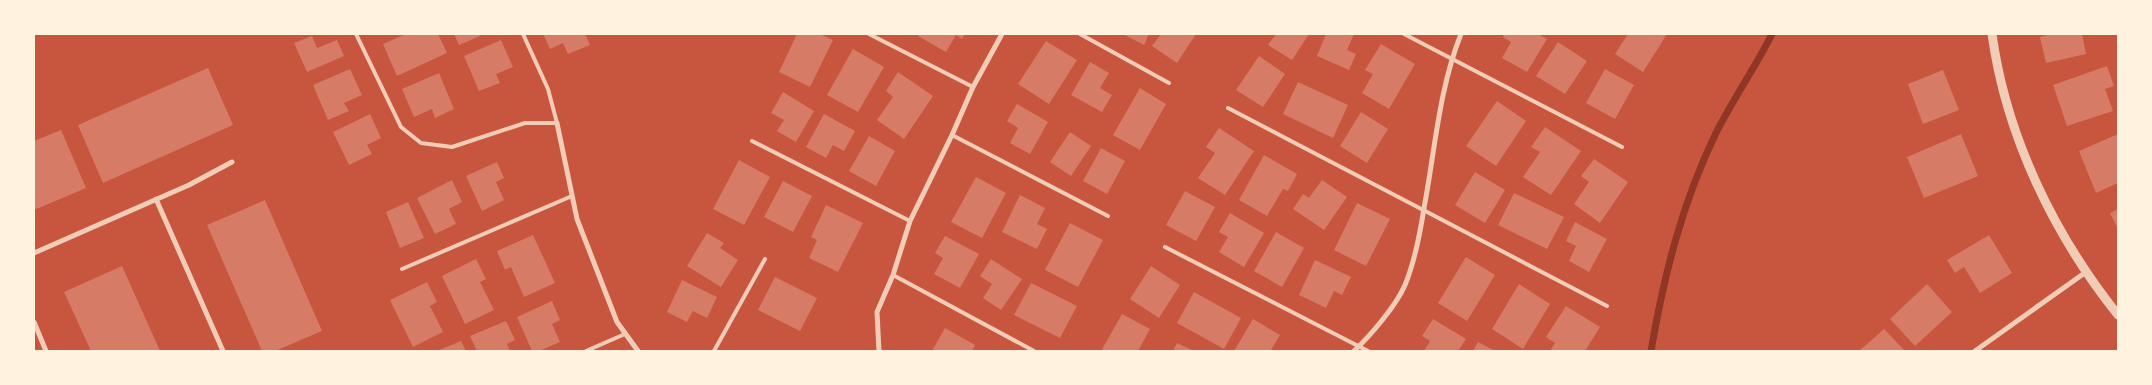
<svg xmlns="http://www.w3.org/2000/svg" width="2152" height="385" viewBox="0 0 2152 385" font-family="Inter,sans-serif">
  <style>
    .lines { fill: none; stroke-linecap: round; stroke-linejoin: round }
    .stream { stroke: #8f3625; stroke-width: 7 }
    .building { fill: #d67c66 }
    .service { stroke: #f1ccb7; stroke-width: 4 }
    .minor { stroke: #f1ccb7; stroke-width: 5 }
    .tertiary { stroke: #f1ccb7; stroke-width: 9 }
  </style>
  <rect width="100%" height="100%" fill="#c8553d"/>
  <g class="lines">
    <!-- stream -->
    <path class="stream" d="M1651,351C1664,275 1682,203 1716,133C1733,99 1755,68 1772,34"/>
  </g>
  <!-- building -->
  <path class="building" d="M406,34H438L447,53L397,76L383,44Z
    M454,34H479L480,36L459,45Z
    M543,34H585L590,45L568,54L563,43L550,49Z
    M797,34H820L833,40L810,87L779,72Z
    M920,34H965L962,39L956,35L946,52L918,36Z
    M1123,34H1149L1144,45Z
    M1161,34H1196L1177,63L1152,46Z
    M1276,34H1309L1292,60L1268,45Z
    M1326,34H1354L1347,50L1356,54L1349,70L1317,56Z
    M1504,34H1538L1547,39L1527,72L1502,58L1511,42L1503,37Z
    M1628,34H1667L1643,72L1615,54Z
    M2046,34H2082L2086,54L2046,63L2040,37L2047,35Z
    M312,36L317,48L337,40L344,56L307,72L294,43Z
    M501,40L513,67L496,74L500,83L479,91L464,56Z
    M1046,41L1077,60L1049,104L1018,84Z
    M1558,42L1587,61L1565,94L1536,76Z
    M1381,44L1415,64L1389,109L1362,93L1373,74L1365,70Z
    M853,49L884,67L858,112L827,95Z
    M1259,56L1285,74L1263,107L1236,90Z
    M1090,62L1109,73L1100,88L1112,95L1102,112L1071,95Z
    M2107,66L2114,86L2105,89L2113,111L2067,126L2053,85Z
    M208,68L233,125L103,183L78,125Z
    M350,69L362,95L344,103L349,111L328,120L313,85Z
    M1605,69L1634,85L1615,119L1586,103Z
    M1943,70L1959,110L1923,124L1908,84Z
    M898,72L933,96L904,139L877,120L893,97L886,91Z
    M439,73L454,109L435,118L432,109L414,117L402,89Z
    M1298,82L1348,105L1333,138L1283,114Z
    M1140,88L1166,104L1140,150L1113,135Z
    M783,92L814,111L796,142L777,131L784,120L771,113Z
    M1497,101L1526,121L1496,166L1466,146Z
    M1017,104L1048,122L1030,154L1010,143L1018,128L1007,121Z
    M1361,112L1388,129L1367,163L1340,146Z
    M370,114L381,138L367,145L372,154L349,165L333,132Z
    M824,114L855,131L844,151L833,145L826,158L806,147Z
    M1545,127L1581,151L1551,195L1523,177L1540,152L1531,147Z
    M1219,128L1254,151L1225,195L1198,178L1215,153L1206,147Z
    M61,130L86,188L34,210V141Z
    M1070,132L1091,146L1071,176L1050,162Z
    M1961,134L1978,176L1924,198L1907,157Z
    M2118,134V183L2096,193L2079,151Z
    M869,136L895,151L876,186L849,171Z
    M1101,148L1125,161L1107,194L1083,181Z
    M1264,155L1297,174L1288,191L1283,189L1267,216L1239,200Z
    M1594,159L1628,182L1600,223L1574,204L1589,182L1581,176Z
    M739,160L770,177L744,225L713,209Z
    M497,162L504,178L496,182L504,200L482,211L466,176Z
    M1475,172L1505,190L1485,223L1455,205Z
    M976,177L1006,193L982,238L951,222Z
    M452,180L462,202L449,209L456,224L435,234L417,198Z
    M1322,180L1347,197L1324,230L1293,209L1303,194L1309,198Z
    M783,181L812,196L793,232L764,217Z
    M1185,191L1215,207L1196,241L1166,225Z
    M1514,193L1564,217L1547,249L1498,225Z
    M1020,195L1045,208L1037,224L1047,229L1037,249L1002,232Z
    M265,200L322,331L275,351H262L207,225Z
    M408,202L424,238L400,248L386,212Z
    M1357,203L1390,219L1366,266L1334,250Z
    M826,205L863,223L838,272L809,258L817,240L811,237Z
    M2118,209V229L2110,213Z
    M1230,213L1264,233L1244,267L1219,252L1228,237L1219,232Z
    M1575,222L1607,239L1589,272L1569,261L1576,246L1566,241Z
    M1070,223L1103,240L1078,287L1045,270Z
    M1276,232L1304,248L1282,287L1254,271Z
    M707,233L724,243L720,248L738,260L721,287L687,266Z
    M533,235L555,283L524,297L511,267L505,270L497,251Z
    M1989,235L2012,273L1980,293L1964,267L1955,273L1947,260Z
    M945,236L979,254L960,288L934,274L943,258L935,253Z
    M1466,257L1495,275L1467,321L1438,303Z
    M476,259L486,279L480,282L494,310L465,324L442,276Z
    M991,259L1022,279L1001,310L983,298L992,284L980,276Z
    M1315,260L1351,277L1342,295L1334,291L1326,308L1299,295Z
    M122,266L160,351H91L64,292Z
    M1151,266L1180,285L1159,318L1130,299Z
    M775,277L817,298L800,331L758,310Z
    M682,280L717,297L707,318L693,311L687,322L667,312Z
    M427,282L437,302L430,306L443,332L413,347L390,300Z
    M1031,283L1077,306L1060,338L1014,315Z
    M1519,284L1550,304L1523,349L1492,329Z
    M1927,284L1952,312L1915,346L1890,319Z
    M1194,292L1241,318L1224,349L1177,323Z
    M552,301L560,320L552,324L560,342L539,351H532L517,317Z
    M1566,306L1600,327L1585,351H1550L1555,343L1546,337Z
    M1122,314L1150,329L1138,351H1101Z
    M1253,319L1280,335L1271,350L1273,351H1234Z
    M1433,319L1466,339L1458,351H1424L1430,341L1422,336Z
    M506,321L515,340L507,344L510,351H477L470,336Z
    M945,328L975,345L972,351H932Z
    M1884,329L1905,351H1859Z
    M461,341L466,351H437Z
    M1478,342L1495,351H1473Z
    M1177,343L1194,351H1173Z"/>
  <g class="lines">
    <!-- service -->
    <path class="service" d="M356,34L401,127L421,143L452,147L525,123H557L548,89L523,34
      M869,34L973,87
      M1080,34L1169,83
      M1404,34L1622,147
      M1228,108L1607,306
      M952,135L1108,216
      M752,141L910,221
      M1165,247L1368,351
      M402,269L572,196
      M893,275L1034,351
      M586,351L625,334
      M714,351L765,259"/>
    <!-- minor -->
    <path class="minor" d="M557,123L577,219L617,322L638,351
      M156,199L223,351
      M34,253L189,185L232,162
      M34,322L46,351
      M879,351L877,312L893,275L910,221L952,135L973,87L1002,34
      M1354,351C1370,336 1396,306 1405,285C1415,261 1420,234 1424,208C1435,150 1439,89 1461,34
      M1975,351L2086,272"/>
    <!-- tertiary -->
    <path class="tertiary" d="M1992,34C2006,136 2054,235 2118,315"/>
  </g>
  <!-- border -->
  <rect width="2152" height="385" fill="none" stroke="#fff3e0" stroke-width="70"/>
</svg>
